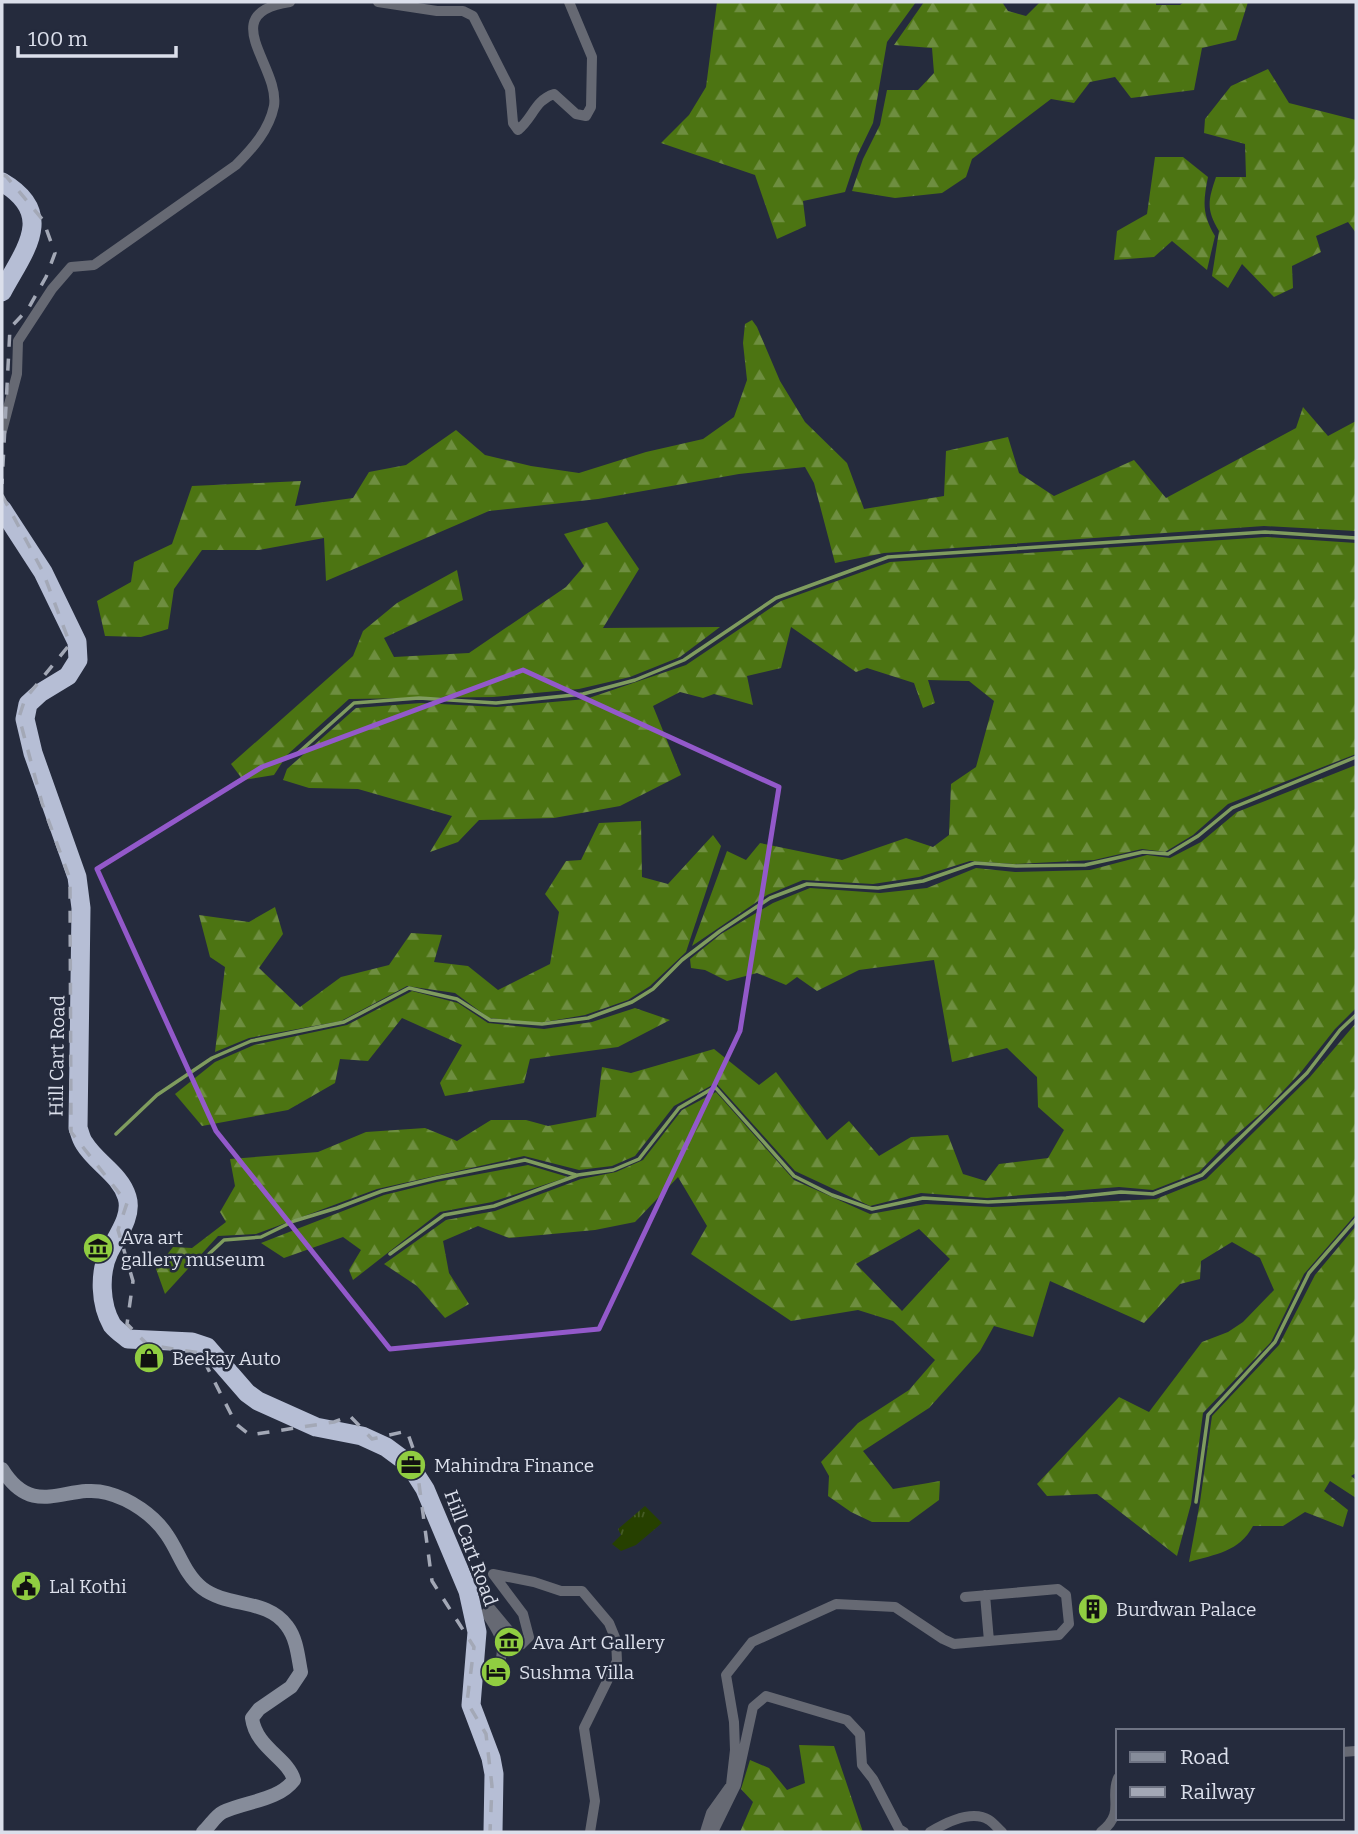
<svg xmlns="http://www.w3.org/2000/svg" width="1358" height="1834" viewBox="0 0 1358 1834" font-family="Bitter,serif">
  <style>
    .grass { fill: url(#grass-tufts) }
    .forest { fill: url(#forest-firs); fill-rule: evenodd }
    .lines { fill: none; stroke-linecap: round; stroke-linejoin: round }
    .stream { stroke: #7f9c5e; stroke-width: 3.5 }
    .street { stroke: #666973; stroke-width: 10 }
    .secondary { stroke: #868c9a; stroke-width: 14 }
    .highway { stroke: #b6bed5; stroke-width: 19 }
    .rail { stroke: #a3a8b6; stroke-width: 3.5; stroke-dasharray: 12 12; stroke-linecap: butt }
    .marked { fill: none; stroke: #9359ca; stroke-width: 5; stroke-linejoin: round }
    .labels { text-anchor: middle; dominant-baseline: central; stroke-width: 5; stroke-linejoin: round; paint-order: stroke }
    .street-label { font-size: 19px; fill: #dbdfeb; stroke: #252b3d }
    .poi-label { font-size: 19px; fill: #dbdfeb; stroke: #252b3d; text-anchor: start }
  </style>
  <defs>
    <pattern id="grass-tufts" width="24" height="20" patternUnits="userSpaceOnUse" patternTransform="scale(1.75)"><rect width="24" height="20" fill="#264000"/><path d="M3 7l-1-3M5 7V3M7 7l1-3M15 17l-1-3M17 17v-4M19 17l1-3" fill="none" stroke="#455b25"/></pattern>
    <pattern id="forest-firs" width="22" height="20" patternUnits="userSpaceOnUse" patternTransform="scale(1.75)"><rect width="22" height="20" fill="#4c7412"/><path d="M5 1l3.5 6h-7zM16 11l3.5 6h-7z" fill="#6e8e40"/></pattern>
  </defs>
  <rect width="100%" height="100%" fill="#252b3d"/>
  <!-- grass -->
  <path class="grass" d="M645,1506L662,1523L636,1545L621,1551L612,1544L621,1535L618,1529Z"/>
  <!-- forest -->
  <path class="forest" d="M717,2H916L887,42L873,123L857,156L845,192L803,201L806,226L777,239L755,175L661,143L689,115L706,87Z
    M924,2H1002L1008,11L1026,16L1040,2H1156V5H1180L1184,2H1248L1236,40L1202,48L1194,90L1131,98L1115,77L1090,82L1074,103L1051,99L972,159L966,177L942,193L895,198L852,191L863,159L880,125L887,90H918L934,73L932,48L894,45Z
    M1268,69L1289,103L1356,120V233L1348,222L1316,236L1321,252L1292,266L1293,288L1274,297L1242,264L1228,288L1212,276L1219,231C1206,209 1208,201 1216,177H1246L1245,144L1204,133L1205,119L1231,86Z
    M1155,157H1183L1208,177C1203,202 1202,214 1215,236L1207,270L1172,241L1154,257L1114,260L1117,231L1147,214Z
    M752,320L757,327L780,381L805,422L847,463L864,509L944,496L946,451L1008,437L1019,473L1054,496L1134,460L1166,498L1296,428L1303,407L1328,436L1356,421V531L1264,526L884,553L835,563L814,483L805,467L739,474L598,499L489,511L326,581L324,538L259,550H202L174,589L168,629L141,637L105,636L97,601L131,582L134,562L172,544L192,486L301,481L295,506L353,498L369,472L406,465L456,430L485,455L531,466L579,473L646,452L703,439L734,417L747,380L743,343L745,324Z
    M607,522L639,569L603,628L720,627L680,657L630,677L579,689L493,697L349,699L287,755L274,775L243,780L231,764L353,656L363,631L397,603L457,570L463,600L384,638L394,657L469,653L566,587L584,566L564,534Z
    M1267,537L1356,543V754L1228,804L1193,835L1165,852L1142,849L1094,860L1014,864L970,861L919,877L873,884L803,880L767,895L692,946L727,851L746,860L760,843L842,860L906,838L933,847L949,835L951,784L976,767L994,701L969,681L928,680L935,703L923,708L914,683L867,668L856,672L791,627L781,668L747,676L753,705L714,694L703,698L680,692L653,706L681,775L620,806L554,818L479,820L458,842L430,852L452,816L358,789L309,788L283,780L287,769L356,708L421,703L497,707L586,699L686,665L781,601L890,562Z
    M1356,765V1008L1335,1029L1301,1072L1265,1110L1230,1140L1199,1172L1153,1190L1119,1187L987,1198L921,1193L870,1206L795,1171L716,1083L674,1106L635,1156L612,1166L579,1170L524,1156L377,1189L256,1234L218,1236L165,1294L156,1269L173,1247L192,1248L226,1222L220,1212L235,1186L230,1159L318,1152L366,1132L425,1128L457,1141L491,1120H526L548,1126L596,1117L602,1067L631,1073L714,1049L759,1085L776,1072L827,1140L849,1121L879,1156L911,1137L948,1135L963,1174L986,1181L999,1164L1048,1158L1064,1130L1038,1107L1037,1077L1007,1048L952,1062L934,960L859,970L817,991L797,977L786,985L757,973L727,981L705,970L691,968L690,959L721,934L773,903L810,888L880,893L927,888L976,868L1015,872L1090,870L1147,855L1170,858L1201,842L1237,812Z
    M641,821L642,877L668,884L713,835L721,846L686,952L650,986L628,1000L585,1015L539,1023L489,1018L455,993L407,986L341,1021L249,1038L215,1052L225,967L210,957L199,915L249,922L275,907L283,934L259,968L300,1007L341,977L389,965L411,933L442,935L434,962L468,966L498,990L550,964L559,912L545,894L566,861L581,860L599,823Z
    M412,991L458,1003L488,1023L544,1029L592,1022L635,1008L670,1020L618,1047L530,1059L524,1083L445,1096L440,1083L462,1045L402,1018L368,1061L340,1059L335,1083L288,1110L202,1126L175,1094L215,1062L254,1045L347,1025Z
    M1356,1023V1214L1304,1274L1271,1342L1203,1413L1191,1504L1177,1556L1097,1494L1047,1496L1037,1484L1119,1397L1149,1412L1202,1342L1228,1332L1243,1322L1274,1290L1260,1258L1232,1242L1201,1261L1200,1279L1180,1284L1144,1323L1050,1281L1033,1337L994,1326L980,1351L929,1408L863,1451L893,1489L940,1481L939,1500L909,1522H872L851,1512L828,1496L829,1476L821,1462L858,1423L909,1390L935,1360L893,1321L858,1310L791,1321L691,1254L707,1226L678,1177L635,1222L595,1230L509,1238L478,1226L443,1241L449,1273L469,1304L445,1318L417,1286L384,1264L446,1220L495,1211L581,1179L616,1172L643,1160L682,1110L716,1092L794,1180L870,1214L926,1204L992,1207L1156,1199L1206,1179L1310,1077ZM919,1229L950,1259L902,1311L856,1264Z
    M528,1165L568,1177L492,1202L440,1212L353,1280L349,1270L361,1250L343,1237L284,1258L261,1243L384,1195L437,1182Z
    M1356,1226V1473L1351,1476L1356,1480V1498L1330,1481L1324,1491L1348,1510L1343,1527L1305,1512L1283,1526H1253C1239,1552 1216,1554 1189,1562L1200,1502L1212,1416L1279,1345L1315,1275Z
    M799,1745L834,1746L863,1832H740L753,1802L741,1789L750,1760L769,1768L787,1790L805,1783Z"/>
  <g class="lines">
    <!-- stream -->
    <path class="stream" d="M297,754L354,703L419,698L496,703L583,694L635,680L684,660L776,598L888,557L1265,532L1356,538
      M116,1134L157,1095L212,1058L251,1041L344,1022L409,988L457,999L490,1020L542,1024L588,1018L632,1002L653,989L682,960L720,931L770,898L807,884L878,888L923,881L975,863L1016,866L1085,865L1143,852L1168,854L1198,836L1232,808L1356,757
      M390,1254L444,1215L494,1206L578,1175L613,1170L639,1159L679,1108L715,1087L794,1176L832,1195L872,1209L923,1198L988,1202L1066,1198L1121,1192L1153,1194L1202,1175L1307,1073L1340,1030L1356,1015
      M196,1266L224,1240L261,1237L294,1221L337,1208L382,1191L436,1178L525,1160L576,1175
      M1196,1502L1208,1415L1275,1342L1309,1273L1356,1219"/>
    <!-- street -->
    <path class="street" d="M378,2L437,11H463L473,16L510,89L513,123L518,130C533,118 535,100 554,94L576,114L586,116L591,107L592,57L569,2
      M2,431L17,374L18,341L52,289L71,267L94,265L236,165C253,148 269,130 274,106C280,66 214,13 290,2
      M985,1595L989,1641
      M474,1671L499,1668C506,1641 500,1635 486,1613L491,1609L521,1645L529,1637L523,1614L493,1574L534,1582L561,1591H582L609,1623L616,1640L617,1661L584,1728L595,1801L590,1832
      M1342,1752L1356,1751
      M705,1832L711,1813L731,1785L735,1750L734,1722L726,1675L752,1642L836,1604L895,1607L943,1639L954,1644L1059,1635L1069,1624L1066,1595L1058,1589L965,1597
      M713,1832L736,1785L753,1707L766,1696L847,1720L860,1734L862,1765L873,1779L899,1829L904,1832
      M930,1832C945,1823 972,1809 989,1820C994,1823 998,1829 1002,1832
      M1101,1832C1126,1812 1109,1799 1118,1778"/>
    <!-- secondary -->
    <path class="secondary" d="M2,1469C34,1521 68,1482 107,1493C130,1499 154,1515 167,1535C179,1552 185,1575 202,1588C228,1608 267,1598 287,1626C297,1639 298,1657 301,1672L291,1687L259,1709L252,1718C256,1748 288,1758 294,1780C278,1801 246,1801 223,1812C215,1816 210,1826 203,1832"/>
    <!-- highway -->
    <path class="highway" d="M2,182C57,214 24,251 2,292
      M2,509L43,572L77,642L78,660L68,676L40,693L28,704L25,719L33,753L77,877L81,908L78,1128C80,1133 81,1139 84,1143C96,1163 120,1174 127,1197C133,1216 117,1236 109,1252C99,1273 100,1304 112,1325C116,1330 123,1335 128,1339L192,1342L207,1347L247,1393L258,1401L316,1427L362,1436L386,1447L409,1464L425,1489L468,1591L477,1632L471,1705L491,1758L494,1774L493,1832"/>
    <!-- rail -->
    <path class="rail" d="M2,175L6,176L43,220L55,253L46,277L28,309L10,328L2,484
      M2,495L43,572L70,644L25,699L19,717L42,803L70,879L71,1132L127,1203L118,1230L133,1281L127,1324L148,1345L200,1353L236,1424L250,1435L334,1422L350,1416L372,1439L407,1431L415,1454L432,1581L474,1647L467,1702L486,1734L492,1786L490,1832"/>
  </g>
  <!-- marked area -->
  <path class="marked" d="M523,670L779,787L740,1031L599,1329L390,1349L216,1131L97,869L262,767Z"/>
  <!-- icons -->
  <defs>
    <g id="museum-disc" transform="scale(1.575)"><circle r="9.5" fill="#90cd41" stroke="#252b3d"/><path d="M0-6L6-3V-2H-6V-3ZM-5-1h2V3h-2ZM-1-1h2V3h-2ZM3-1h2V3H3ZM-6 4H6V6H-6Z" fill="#111"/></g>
    <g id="shop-disc" transform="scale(1.575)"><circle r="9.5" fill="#90cd41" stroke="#252b3d"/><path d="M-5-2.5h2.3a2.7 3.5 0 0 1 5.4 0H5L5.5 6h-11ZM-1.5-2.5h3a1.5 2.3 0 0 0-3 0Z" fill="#111"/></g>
    <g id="office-disc" transform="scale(1.575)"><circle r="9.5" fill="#90cd41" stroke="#252b3d"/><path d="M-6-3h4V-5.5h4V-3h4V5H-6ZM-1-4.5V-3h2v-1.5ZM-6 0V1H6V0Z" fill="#111"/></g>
    <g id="civic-disc" transform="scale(1.575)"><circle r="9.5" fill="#90cd41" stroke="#252b3d"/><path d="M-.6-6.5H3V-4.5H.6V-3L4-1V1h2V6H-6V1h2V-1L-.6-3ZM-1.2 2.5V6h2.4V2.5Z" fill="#111"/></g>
    <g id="building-disc" transform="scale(1.575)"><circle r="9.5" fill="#90cd41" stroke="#252b3d"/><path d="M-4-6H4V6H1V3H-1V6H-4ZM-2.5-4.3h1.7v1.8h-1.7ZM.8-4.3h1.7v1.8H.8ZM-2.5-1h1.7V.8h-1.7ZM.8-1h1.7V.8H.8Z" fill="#111"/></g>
    <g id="hotel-disc" transform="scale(1.575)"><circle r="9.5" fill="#90cd41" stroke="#252b3d"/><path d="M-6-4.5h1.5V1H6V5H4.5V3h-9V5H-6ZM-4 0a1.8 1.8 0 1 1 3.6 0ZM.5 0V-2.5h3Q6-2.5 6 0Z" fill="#111"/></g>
  </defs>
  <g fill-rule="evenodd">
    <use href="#museum-disc" x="98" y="1248"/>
    <use href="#shop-disc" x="149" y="1358"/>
    <use href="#office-disc" x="411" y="1465"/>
    <use href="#civic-disc" x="26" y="1586"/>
    <use href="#building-disc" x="1093" y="1609"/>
    <use href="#museum-disc" x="509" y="1642"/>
    <use href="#hotel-disc" x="496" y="1672"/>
  </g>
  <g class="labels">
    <!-- street labels -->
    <g class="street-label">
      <text transform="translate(57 1056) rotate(-89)">Hill Cart Road</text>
      <text transform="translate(471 1548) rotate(70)">Hill Cart Road</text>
    </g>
    <!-- poi labels -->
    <g class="poi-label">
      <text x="121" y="1237">Ava art<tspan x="121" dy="22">gallery museum</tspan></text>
      <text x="172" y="1358">Beekay Auto</text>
      <text x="434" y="1465">Mahindra Finance</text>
      <text x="49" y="1586">Lal Kothi</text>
      <text x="1116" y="1609">Burdwan Palace</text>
      <text x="532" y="1642">Ava Art Gallery</text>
      <text x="519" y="1672">Sushma Villa</text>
    </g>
  </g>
  <!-- border -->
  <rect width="1358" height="1834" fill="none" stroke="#dbdfeb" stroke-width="7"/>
  <!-- legend -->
  <rect x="1116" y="1729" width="228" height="91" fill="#252b3d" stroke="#6e7383" stroke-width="2"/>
  <rect x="1130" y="1752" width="35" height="10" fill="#868c9a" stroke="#6e7383" stroke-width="2"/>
  <text x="1180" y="1764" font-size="21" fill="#dbdfeb">Road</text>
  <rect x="1130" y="1787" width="35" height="10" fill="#a3a8b6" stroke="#6e7383" stroke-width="2"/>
  <text x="1180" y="1799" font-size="21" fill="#dbdfeb">Railway</text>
  <!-- scale -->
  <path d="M18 46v10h158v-10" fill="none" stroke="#dbdfeb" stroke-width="3.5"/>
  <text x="28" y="46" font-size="21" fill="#dbdfeb" stroke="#252b3d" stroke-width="5" paint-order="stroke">100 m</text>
</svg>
